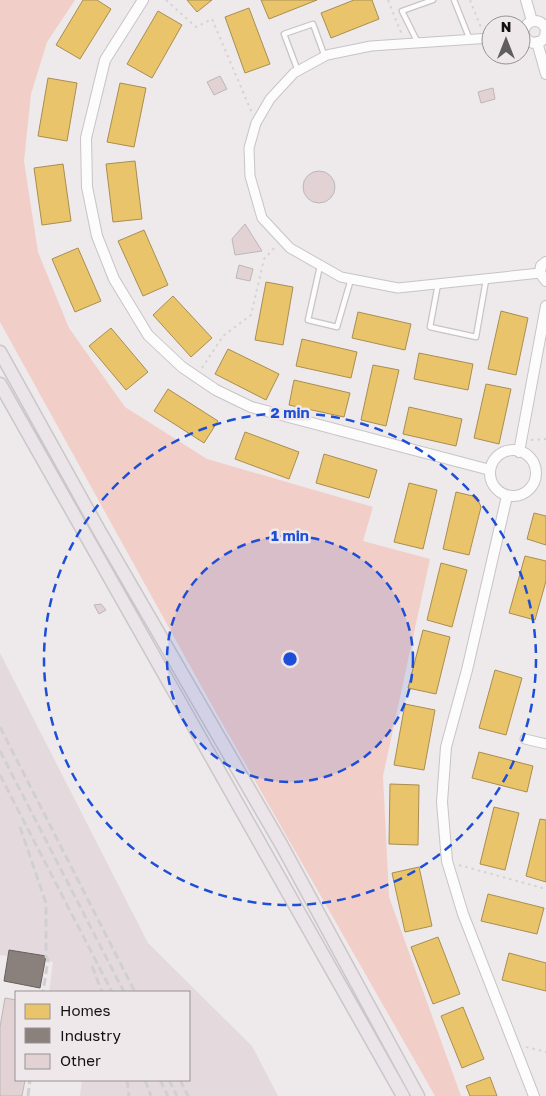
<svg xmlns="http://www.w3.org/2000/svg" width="546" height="1096" viewBox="0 0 546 1096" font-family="'Golos Text',sans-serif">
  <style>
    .built { fill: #e4dade }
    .green { fill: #f1cfc8 }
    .homes { fill: #e9c46a; stroke: #a98e50 }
    .industry { fill: #8a817c; stroke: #675f5c }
    .building { fill: #e3d2d4; stroke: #bbb7b8 }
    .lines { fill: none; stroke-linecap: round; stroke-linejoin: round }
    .service-casing { stroke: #c8c4c6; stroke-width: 7 }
    .minor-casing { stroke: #c8c4c6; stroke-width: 11 }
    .tertiary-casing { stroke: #c8c4c6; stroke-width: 12 }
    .primary-casing { stroke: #cac7c8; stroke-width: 15 }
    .path { stroke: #d4d4d4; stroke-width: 2; stroke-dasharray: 2.5 4; stroke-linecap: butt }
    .service { stroke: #fcfcfc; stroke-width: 4.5 }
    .minor { stroke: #fcfcfc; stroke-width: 9 }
    .tertiary { stroke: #fcfcfc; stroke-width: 10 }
    .primary { stroke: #ebe4e8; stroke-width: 12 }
    .rail { stroke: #d1d0d1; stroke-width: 3; stroke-dasharray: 8 4; stroke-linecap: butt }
    .ring { fill: none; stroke: #1d4ed8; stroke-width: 2.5; stroke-dasharray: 9 6 }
    .centre { fill: #1d4ed8; stroke: #efe8ea; stroke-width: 2.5 }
    .ring-label { font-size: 15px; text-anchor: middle; font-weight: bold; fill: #1d4ed8; stroke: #efe8ea; stroke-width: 5; stroke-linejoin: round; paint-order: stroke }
  </style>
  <rect width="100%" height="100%" fill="#eee9eb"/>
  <!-- built -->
  <path class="built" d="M0,653L148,943L252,1046L278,1096H80L82,1080H189V992H49L53,962L0,955Z"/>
  <!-- green -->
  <path class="green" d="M0,0H75L47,42L31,94L24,161L38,252L69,328L125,407L207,459L373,507L363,541L430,559L383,776L389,897L461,1096H435L210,702L0,322Z"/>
  <!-- homes -->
  <path class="homes" d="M83,0H97L111,9L80,59L56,45Z
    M187,0H212L197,12Z
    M261,0H317L269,19Z
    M354,0H372L379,19L331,38L321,13Z
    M249,8L270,64L245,73L225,17Z
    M158,11L182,25L152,78L127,64Z
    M48,78L77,83L67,141L38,136Z
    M120,83L146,88L134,147L107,142Z
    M135,161L142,219L113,222L106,164Z
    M63,164L71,221L42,225L34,168Z
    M144,230L168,285L143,296L118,241Z
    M78,248L101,301L75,312L52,259Z
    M266,282L293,287L283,345L255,340Z
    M173,296L212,338L191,357L153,315Z
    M501,311L528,318L516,375L488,369Z
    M358,312L411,324L405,350L352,338Z
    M111,328L148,372L126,390L89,346Z
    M302,339L357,352L351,378L296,366Z
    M228,349L279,374L266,400L215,374Z
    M419,353L473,364L468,390L414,379Z
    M373,365L399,370L386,426L361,420Z
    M294,380L350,393L344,417L289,405Z
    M486,384L511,389L499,444L474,438Z
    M168,389L218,421L204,443L154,411Z
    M409,407L462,419L456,446L403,434Z
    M245,432L299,452L289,479L235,459Z
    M324,454L377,470L369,498L316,483Z
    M409,483L437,490L423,549L394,542Z
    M456,492L477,497L481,507L469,555L443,549Z
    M534,513L546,516V545L527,539Z
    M525,556L546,561V581L535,620L509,613Z
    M441,563L467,570L452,627L427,620Z
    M423,630L450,637L436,694L408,688Z
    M495,670L522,678L506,735L479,728Z
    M405,704L435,710L424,770L394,765Z
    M479,752L533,766L527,792L472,778Z
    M390,784L419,785L418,845L389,844Z
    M494,807L519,813L505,870L480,864Z
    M540,819L546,820V882L526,876Z
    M419,867L432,926L405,932L392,873Z
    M488,894L544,908L537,934L481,921Z
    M438,937L460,994L433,1004L411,947Z
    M509,953L546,963V991L502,980Z
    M463,1007L484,1059L462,1068L441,1016Z
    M490,1077L497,1096H470L466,1086Z"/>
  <!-- industry -->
  <path class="industry" d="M9,950L46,956L40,988L4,981Z"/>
  <!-- building -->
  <path class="building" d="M220,76L227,89L214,95L207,82Z
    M493,88L495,99L481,103L478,92Z
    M303 187a16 16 0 1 1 32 0a16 16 0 1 1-32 0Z
    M245,224L262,251L235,255L232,239Z
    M239,265L253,269L250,281L236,278Z
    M101,604L106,610L99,614L94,605Z
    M5,998L16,1000V1080H25L22,1096H0V1027Z"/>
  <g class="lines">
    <!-- service casing -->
    <g class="service-casing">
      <path id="service" d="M454,0L470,40
        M418,43L402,11L433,0
        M298,71L284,34L313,24L325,57
        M320,266L308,320L337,327L351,279
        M438,284L430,327L476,337L486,280"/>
    </g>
    <!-- minor casing -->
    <g class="minor-casing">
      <path id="minor" d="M545,33H546
        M521,34L524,33
        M491,38L371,46L327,55L294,73L270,99L256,123L249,148L250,176L262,218L290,248L341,277L398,288L540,273
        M525,739L546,744"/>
    </g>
    <!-- tertiary casing -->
    <g class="tertiary-casing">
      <path id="tertiary" d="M143,0L105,60L86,138L87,187L97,236L114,279L148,335L182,367L216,390L251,407L490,470
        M526,0L532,21
        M524 32a11 11 0 1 1 22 0a11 11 0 1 1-22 0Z
        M537,42L546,74
        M546,262L541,266L540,273L546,281
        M490 473a23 23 0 1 1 46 0a23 23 0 1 1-46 0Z
        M519,452L546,306
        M507,496L467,670L446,747L442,802L447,861L463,914L534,1096"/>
    </g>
    <!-- primary casing -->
    <g class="primary-casing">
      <path id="primary" d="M0,352L100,532L281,844L418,1096
        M0,384L403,1096"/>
    </g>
    <!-- path -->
    <path class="path" d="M166,0L196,27L212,19L252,113
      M388,0L402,35
      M470,0L482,30
      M202,368L223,336L251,315L264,259L276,246
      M531,440L546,439
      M459,865L546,889
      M526,1047L546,1052"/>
    <!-- service -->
    <use href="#service" class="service"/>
    <!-- minor -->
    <use href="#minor" class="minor"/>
    <!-- tertiary -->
    <use href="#tertiary" class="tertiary"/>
    <!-- primary -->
    <use href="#primary" class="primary"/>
    <!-- rail -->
    <path class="rail" d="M0,727L135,992
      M0,751L124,992
      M0,775L112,992
      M20,827L46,903V956L48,960L43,992
      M92,966L102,992
      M127,1080L129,1096
      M145,1080L151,1096
      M160,1080L168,1096
      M169,1080L177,1096
      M180,1080L188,1096
      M28,1096L30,1080"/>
  </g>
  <!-- distance rings -->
  <circle cx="290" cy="659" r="123" fill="#1d4ed8" fill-opacity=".12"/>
  <g class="ring">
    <circle cx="290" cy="659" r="123"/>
    <circle cx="290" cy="659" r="246"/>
  </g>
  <circle cx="290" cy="659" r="8" class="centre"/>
  <g class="ring-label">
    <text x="290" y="418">2 min</text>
    <text x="290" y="541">1 min</text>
  </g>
  <!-- legend -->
  <rect x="15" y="991" width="175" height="90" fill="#efe8ea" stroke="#979294"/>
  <rect x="25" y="1004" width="25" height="15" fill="#e9c46a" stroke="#979294"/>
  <text x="60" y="1016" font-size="15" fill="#141112">Homes</text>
  <rect x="25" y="1028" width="25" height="15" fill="#8a817c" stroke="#979294"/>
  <text x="60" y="1041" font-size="15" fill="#141112">Industry</text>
  <rect x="25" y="1054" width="25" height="15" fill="#e3d2d4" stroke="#979294"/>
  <text x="60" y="1066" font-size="15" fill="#141112">Other</text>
  <!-- north arrow -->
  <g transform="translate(506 40)"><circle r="24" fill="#efe8ea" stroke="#979294"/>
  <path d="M0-4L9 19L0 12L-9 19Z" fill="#605d5e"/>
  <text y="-8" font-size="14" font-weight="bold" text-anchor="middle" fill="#141112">N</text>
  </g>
</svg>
